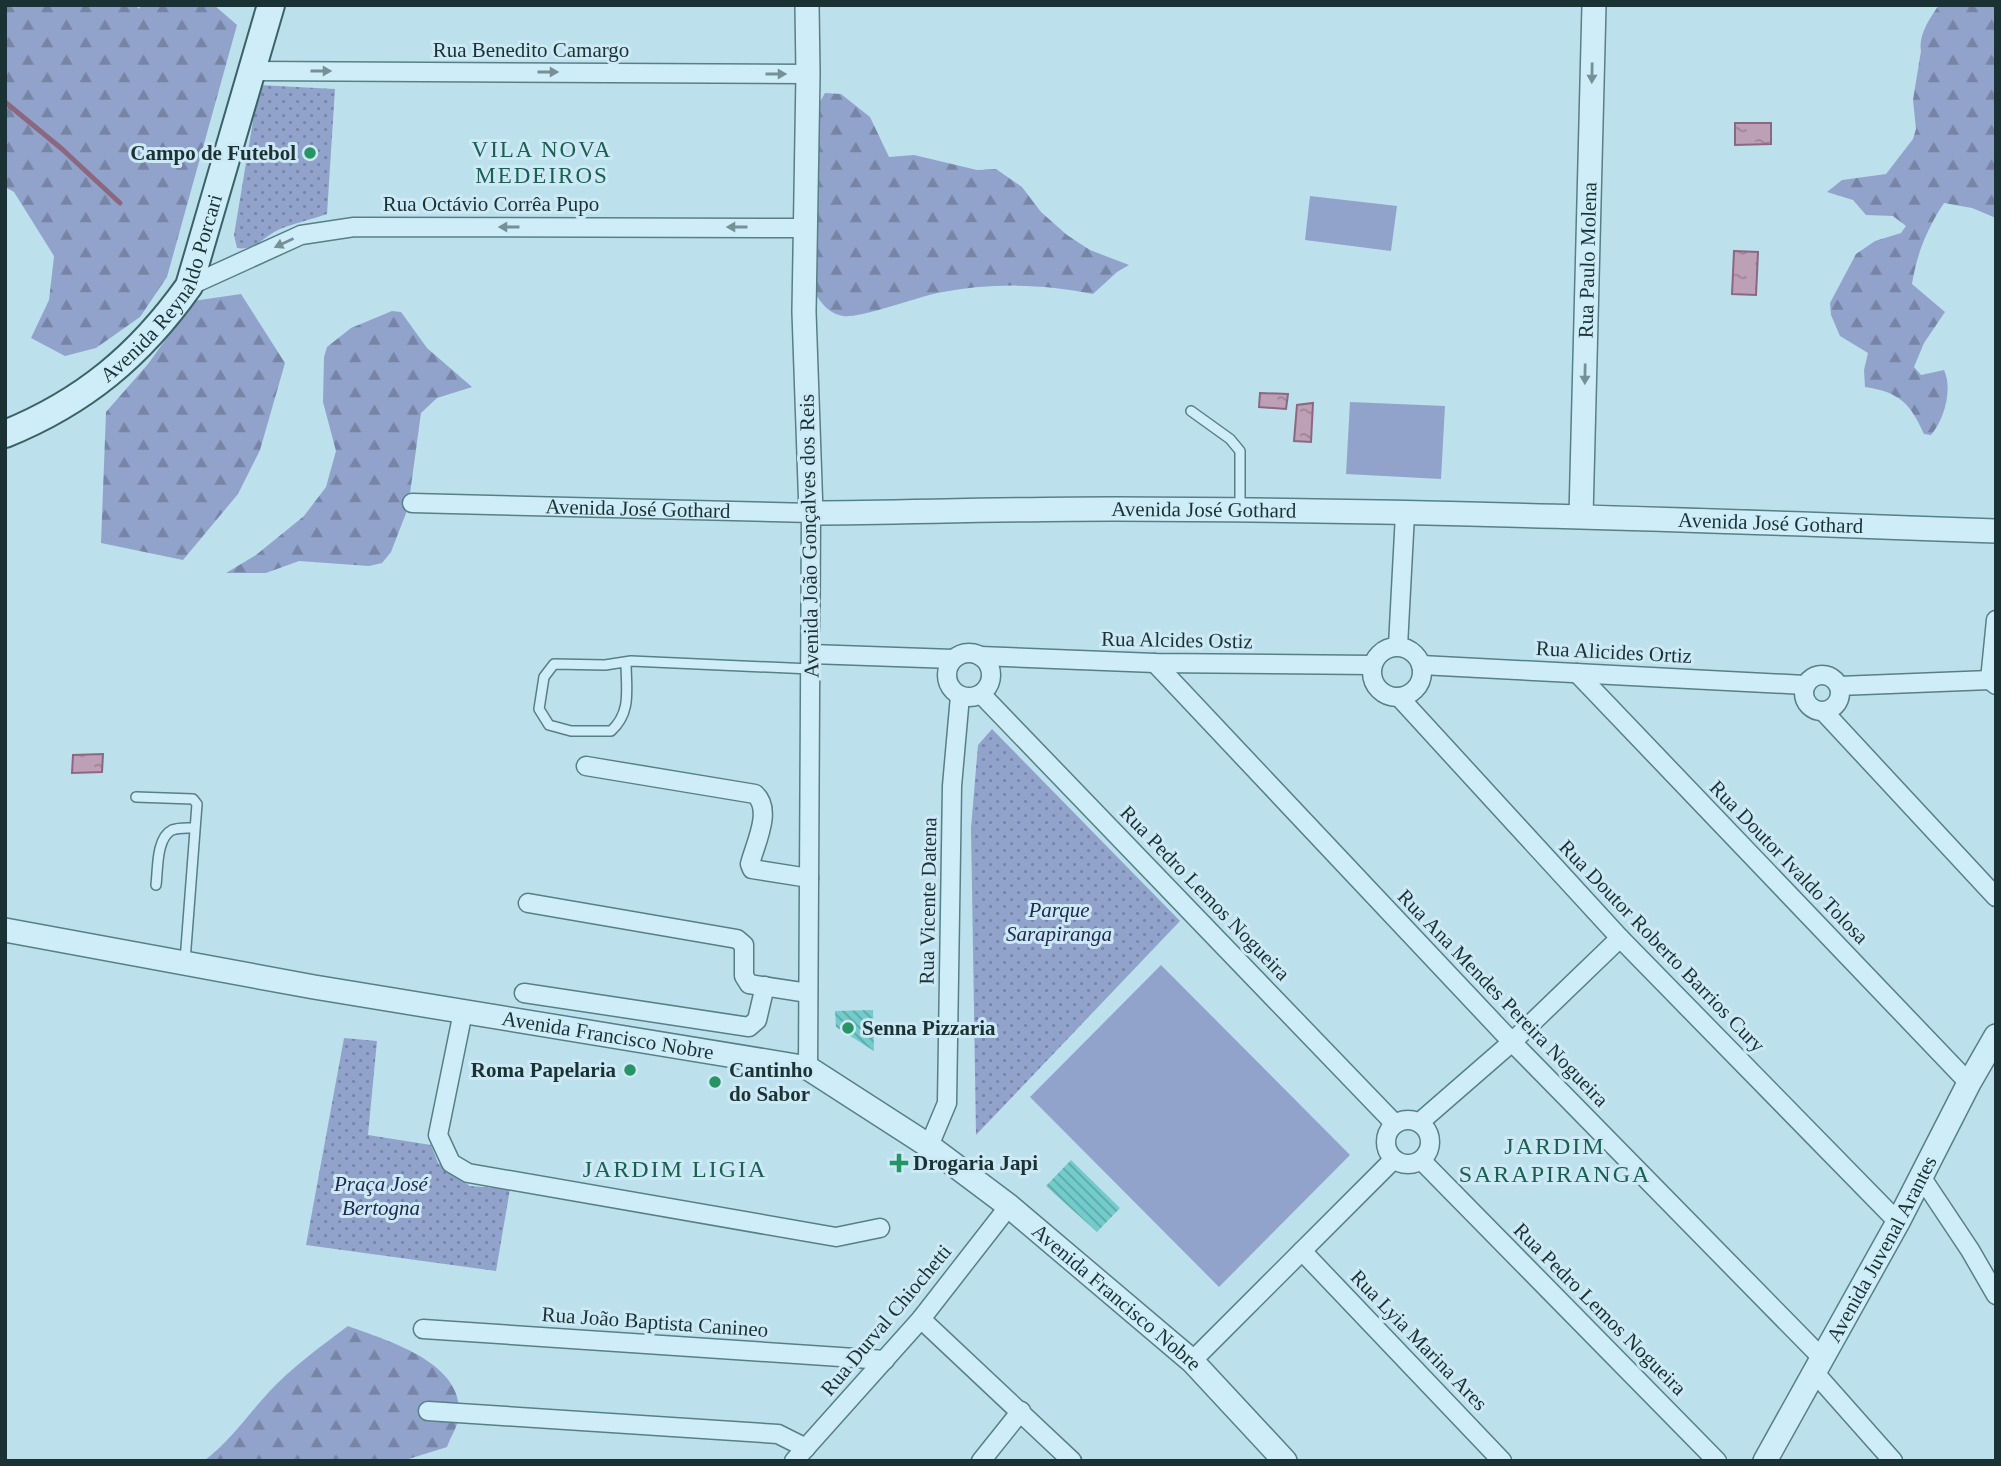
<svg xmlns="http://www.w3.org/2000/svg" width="2001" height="1466" viewBox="0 0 2001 1466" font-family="'Times New Roman',serif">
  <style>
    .grass { fill: #91a3cb }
    .forest { fill: url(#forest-firs) }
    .park { fill: url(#park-dots) }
    .water { fill: url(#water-ripples); stroke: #8c6880; stroke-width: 2 }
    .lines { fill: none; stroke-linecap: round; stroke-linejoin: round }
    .stream { stroke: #8c6880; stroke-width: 5 }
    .building { fill: url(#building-back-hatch) }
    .service-casing { stroke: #568085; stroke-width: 12 }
    .minor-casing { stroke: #568085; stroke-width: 21 }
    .tertiary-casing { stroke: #568085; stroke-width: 26 }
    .secondary-casing { stroke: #3a6366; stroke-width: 30 }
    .service { stroke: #cfedf9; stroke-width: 9 }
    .minor { stroke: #cfedf9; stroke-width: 18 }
    .tertiary { stroke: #cfedf9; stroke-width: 23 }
    .secondary { stroke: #cfedf9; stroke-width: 26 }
    .oneway { fill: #759096 }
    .poi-dot { fill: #269464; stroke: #cce9f5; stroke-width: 2.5 }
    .labels { text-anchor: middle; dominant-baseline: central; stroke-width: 6; stroke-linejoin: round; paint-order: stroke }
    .street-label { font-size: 21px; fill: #1b3234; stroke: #cce9f5 }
    .poi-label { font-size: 21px; font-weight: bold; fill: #1b3234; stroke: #cce9f5; text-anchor: start }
    .park-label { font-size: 21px; font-style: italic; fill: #212a50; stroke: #cce9f5 }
    .neighbourhood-label { font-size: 23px; letter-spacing: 2px; fill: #1a6051; stroke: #cce9f5 }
    .quarter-label { font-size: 24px; letter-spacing: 2px; fill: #1a6051; stroke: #cce9f5 }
  </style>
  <defs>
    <pattern id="forest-firs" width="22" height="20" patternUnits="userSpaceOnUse" patternTransform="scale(1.75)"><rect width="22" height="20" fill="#91a3cb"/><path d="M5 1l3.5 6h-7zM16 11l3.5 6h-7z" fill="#7685a6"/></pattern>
    <pattern id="park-dots" width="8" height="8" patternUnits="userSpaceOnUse" patternTransform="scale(1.75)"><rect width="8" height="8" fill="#91a3cb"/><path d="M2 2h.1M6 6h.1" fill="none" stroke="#7685a6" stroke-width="1.8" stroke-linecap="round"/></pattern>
    <pattern id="water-ripples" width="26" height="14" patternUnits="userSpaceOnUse" patternTransform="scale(1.75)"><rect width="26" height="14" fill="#bea0b6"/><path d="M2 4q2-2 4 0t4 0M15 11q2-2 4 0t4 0" fill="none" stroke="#9a8395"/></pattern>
    <pattern id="building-back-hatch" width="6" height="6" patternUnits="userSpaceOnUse" patternTransform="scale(1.75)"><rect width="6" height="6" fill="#72cccb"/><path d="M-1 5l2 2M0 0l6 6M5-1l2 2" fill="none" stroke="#5da6a6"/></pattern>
  </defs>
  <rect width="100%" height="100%" fill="#bde0ed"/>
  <!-- grass -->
  <path class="grass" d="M1310,196L1397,206L1391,251L1305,240Z
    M1350,402L1445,406L1441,479L1346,474Z
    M1161,965L1350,1155L1219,1287L1030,1097Z"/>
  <!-- forest -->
  <path class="forest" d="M5,5H135L139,9L141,5H214L237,25L167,277L140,317L96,348L65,356L31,338L49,300L54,256L14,192L5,187Z
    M1939,5H1996V218L1972,208L1944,203C1927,229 1917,253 1912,284L1945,312L1924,343L1914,367L1921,375L1944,370C1953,389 1944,420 1931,435L1924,434C1910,403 1899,392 1865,387L1864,370L1868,353L1840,336L1831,315L1830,303L1856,254L1875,241L1901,233L1906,226L1893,216L1866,215L1853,200L1827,192L1842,180L1886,174L1913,139L1916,129L1913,100L1921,51C1918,35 1930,18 1939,5Z
    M825,93L841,94L870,117L889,157L914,155L977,170L996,169L1022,187L1041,212L1067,235L1090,250L1129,265L1117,272L1093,294C1040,283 990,283 937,293C919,297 857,319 843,316C827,313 821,302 812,289L817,107Z
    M241,294L285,363L260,450L238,494L183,560L101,543L106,412L148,364L193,301Z
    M392,311L401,312L427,348L472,387L437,398L421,413L408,508L391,552L382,563L369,566L299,561L266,573H226L256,555L304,516L326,487L336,451L323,402L324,357L327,347L351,328Z
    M348,1326C388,1341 464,1362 459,1416C458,1426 450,1438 447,1447L402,1461H204C230,1441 247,1416 268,1393C292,1367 320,1347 348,1326Z"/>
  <!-- park -->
  <path class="park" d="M259,85L335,89L327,214C311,220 293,223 278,230C263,237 255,251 237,248L234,235Z
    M992,729L1180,921L976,1135L971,828L978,745Z
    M344,1038L377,1041L368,1135L431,1145L438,1163L470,1186L510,1189L496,1271L306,1245Z"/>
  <!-- water -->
  <path class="water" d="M1735,123H1771V144L1735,145Z
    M1734,251L1758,252L1756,295L1732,294Z
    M1260,393L1288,394L1286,409L1259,407Z
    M1313,403L1311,442L1294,441L1297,405Z
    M103,754L102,772L72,773L73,755Z"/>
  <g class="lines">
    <!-- stream -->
    <path class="stream" d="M5,102L62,149L120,203"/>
  </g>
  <!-- building -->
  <path class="building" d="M873,1010L874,1051L836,1027L835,1011Z
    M1071,1160L1120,1208L1097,1232L1046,1186Z"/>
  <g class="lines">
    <!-- service casing -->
    <g class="service-casing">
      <path id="service" d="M1191,411L1230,439L1240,451V509
        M626,662C626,689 632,712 611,731H571L549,725L539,709L544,677L554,664L605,665L631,661L811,669
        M136,797L193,799L197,804L185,961
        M156,885C158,870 156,838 172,830C179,827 188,828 195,828"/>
    </g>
    <!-- minor casing -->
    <g class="minor-casing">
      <g id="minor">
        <path d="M253,71L808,74"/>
        <path d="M189,286L301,235L354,227L805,228"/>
        <path id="s1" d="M412,503L811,513L808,1068"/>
        <path d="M1996,620L1990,680L1996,685"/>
        <path d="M1398,646L1405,514"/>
        <circle cx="1397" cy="672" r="25"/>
        <circle cx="969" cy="675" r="22"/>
        <path d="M811,654L953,659"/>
        <path d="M980,656L1155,663L1372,665"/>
        <path d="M1155,663L1512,1042L1823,1359"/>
        <path d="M1421,665L1805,685"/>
        <path d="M1577,673L1969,1083"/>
        <circle cx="1822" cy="693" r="18"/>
        <path d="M1839,686L1990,680"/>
        <path d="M981,694L1395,1124"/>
        <path d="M1399,697L1620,938L1898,1222"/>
        <path d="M1824,712L1996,897"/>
        <path d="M586,766L755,794C773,810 755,844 750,864L752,869L809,878"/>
        <path d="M528,903L737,939L744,945V976L749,984L808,993"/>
        <path d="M524,993L749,1027L757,1020L765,986"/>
        <path d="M463,1012L438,1135L451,1163L468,1173L836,1237L880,1228"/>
        <circle cx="1408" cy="1142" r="22"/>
        <path d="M1420,1122L1512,1042L1620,938"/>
        <path d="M929,1146L947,1103L952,786L960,696"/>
        <path d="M1421,1160L1717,1461"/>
        <path d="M1922,1178L1970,1250L1996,1295"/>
        <path d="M1302,1251L1502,1461"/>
        <path d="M921,1319L1072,1461"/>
        <path d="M423,1329L885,1360"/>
        <path d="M1192,1361L1394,1159"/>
        <path d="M1815,1373L1893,1461"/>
        <path d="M428,1411L778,1434L806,1448"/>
        <path d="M794,1461L921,1319L1009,1206"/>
        <path d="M981,1461L1021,1411"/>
      </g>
    </g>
    <!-- tertiary casing -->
    <g class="tertiary-casing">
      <g id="tertiary">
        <path id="s2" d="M807,5L808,74L804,312L811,513C913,512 1014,509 1115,509C1409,510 1702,520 1996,531"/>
        <path id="s3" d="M1581,516L1594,5"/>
        <path id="s4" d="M5,930L314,987L808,1068L929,1146L1009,1206L1192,1361L1285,1461"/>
        <path id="s5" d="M1765,1461L1898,1222L1969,1083L1996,1036"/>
      </g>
    </g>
    <!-- secondary casing -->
    <g class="secondary-casing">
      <g id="secondary">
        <path id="s6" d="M5,434C84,402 140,355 189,286L271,5"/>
      </g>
    </g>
    <!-- service -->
    <use href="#service" class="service"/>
    <!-- minor -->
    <use href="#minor" class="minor"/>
    <!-- tertiary -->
    <use href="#tertiary" class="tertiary"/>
    <!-- secondary -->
    <use href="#secondary" class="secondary"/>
  </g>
  <!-- one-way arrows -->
  <defs><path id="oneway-solid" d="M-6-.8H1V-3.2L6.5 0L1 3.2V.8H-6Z" transform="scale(1.75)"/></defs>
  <g class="oneway">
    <use href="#oneway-solid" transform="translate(321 71)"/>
    <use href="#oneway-solid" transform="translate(548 72)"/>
    <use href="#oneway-solid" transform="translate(1592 73) rotate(91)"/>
    <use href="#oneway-solid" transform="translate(776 74)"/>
    <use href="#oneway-solid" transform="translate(509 227) rotate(-180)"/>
    <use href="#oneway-solid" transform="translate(737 227) rotate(-180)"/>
    <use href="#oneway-solid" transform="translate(284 243) rotate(155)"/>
    <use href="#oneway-solid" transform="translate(1585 374) rotate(91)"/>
  </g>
  <!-- markers -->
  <g class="poi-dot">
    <circle cx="310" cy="153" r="7"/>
    <circle cx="848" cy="1028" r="7"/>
    <circle cx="630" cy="1070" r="7"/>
    <circle cx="715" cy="1082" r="7"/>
    <path d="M895.5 1152.5h7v7h7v7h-7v7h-7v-7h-7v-7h7z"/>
  </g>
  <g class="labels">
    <!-- street labels -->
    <g class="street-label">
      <text x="531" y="50">Rua Benedito Camargo</text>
      <text x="491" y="204">Rua Octávio Corrêa Pupo</text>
      <text stroke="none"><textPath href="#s3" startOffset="256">Rua Paulo Molena</textPath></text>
      <text stroke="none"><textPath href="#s6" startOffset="224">Avenida Reynaldo Porcari</textPath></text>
      <text stroke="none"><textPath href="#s1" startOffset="226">Avenida José Gothard</textPath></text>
      <text stroke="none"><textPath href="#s2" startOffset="901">Avenida José Gothard</textPath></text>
      <text stroke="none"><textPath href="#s2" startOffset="1468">Avenida José Gothard</textPath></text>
      <text transform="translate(809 536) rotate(-91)">Avenida João Gonçalves dos Reis</text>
      <text transform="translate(1177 640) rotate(1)">Rua Alcides Ostiz</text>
      <text transform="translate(1614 652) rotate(3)">Rua Alicides Ortiz</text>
      <text transform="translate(1789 862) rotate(46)">Rua Doutor Ivaldo Tolosa</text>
      <text transform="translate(1205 893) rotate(46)">Rua Pedro Lemos Nogueira</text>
      <text transform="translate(928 901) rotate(-89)">Rua Vicente Datena</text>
      <text transform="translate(1662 946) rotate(46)">Rua Doutor Roberto Barrios Cury</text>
      <text transform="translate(1503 998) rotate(46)">Rua Ana Mendes Pereira Nogueira</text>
      <text stroke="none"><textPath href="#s4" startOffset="612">Avenida Francisco Nobre</textPath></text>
      <text stroke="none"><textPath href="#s5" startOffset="242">Avenida Juvenal Arantes</textPath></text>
      <text stroke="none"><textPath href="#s4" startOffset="1200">Avenida Francisco Nobre</textPath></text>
      <text transform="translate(1600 1309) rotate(45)">Rua Pedro Lemos Nogueira</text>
      <text transform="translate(886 1320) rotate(-50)">Rua Durval Chiochetti</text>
      <text transform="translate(655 1322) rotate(4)">Rua João Baptista Canineo</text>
      <text transform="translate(1419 1340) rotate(46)">Rua Lyia Marina Ares</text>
    </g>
    <!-- poi labels -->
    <g class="poi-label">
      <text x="296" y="153" text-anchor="end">Campo de Futebol</text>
      <text x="862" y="1028">Senna Pizzaria</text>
      <text x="616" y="1070" text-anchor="end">Roma Papelaria</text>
      <text x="729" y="1070">Cantinho<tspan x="729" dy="24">do Sabor</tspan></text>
      <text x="913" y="1163">Drogaria Japi</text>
    </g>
    <!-- park labels -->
    <g class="park-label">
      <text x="1059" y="910">Parque<tspan x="1059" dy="24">Sarapiranga</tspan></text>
      <text x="381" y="1184">Praça José<tspan x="381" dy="24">Bertogna</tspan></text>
    </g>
    <!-- neighbourhood labels -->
    <g class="neighbourhood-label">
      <text x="542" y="149">VILA NOVA<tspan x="542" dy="26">MEDEIROS</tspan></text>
    </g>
    <!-- quarter labels -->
    <g class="quarter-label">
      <text x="1555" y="1146">JARDIM<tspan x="1555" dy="28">SARAPIRANGA</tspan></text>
      <text x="675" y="1169">JARDIM LIGIA</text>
    </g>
  </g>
  <!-- border -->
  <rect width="2001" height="1466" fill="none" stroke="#1b3234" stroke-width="14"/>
</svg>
